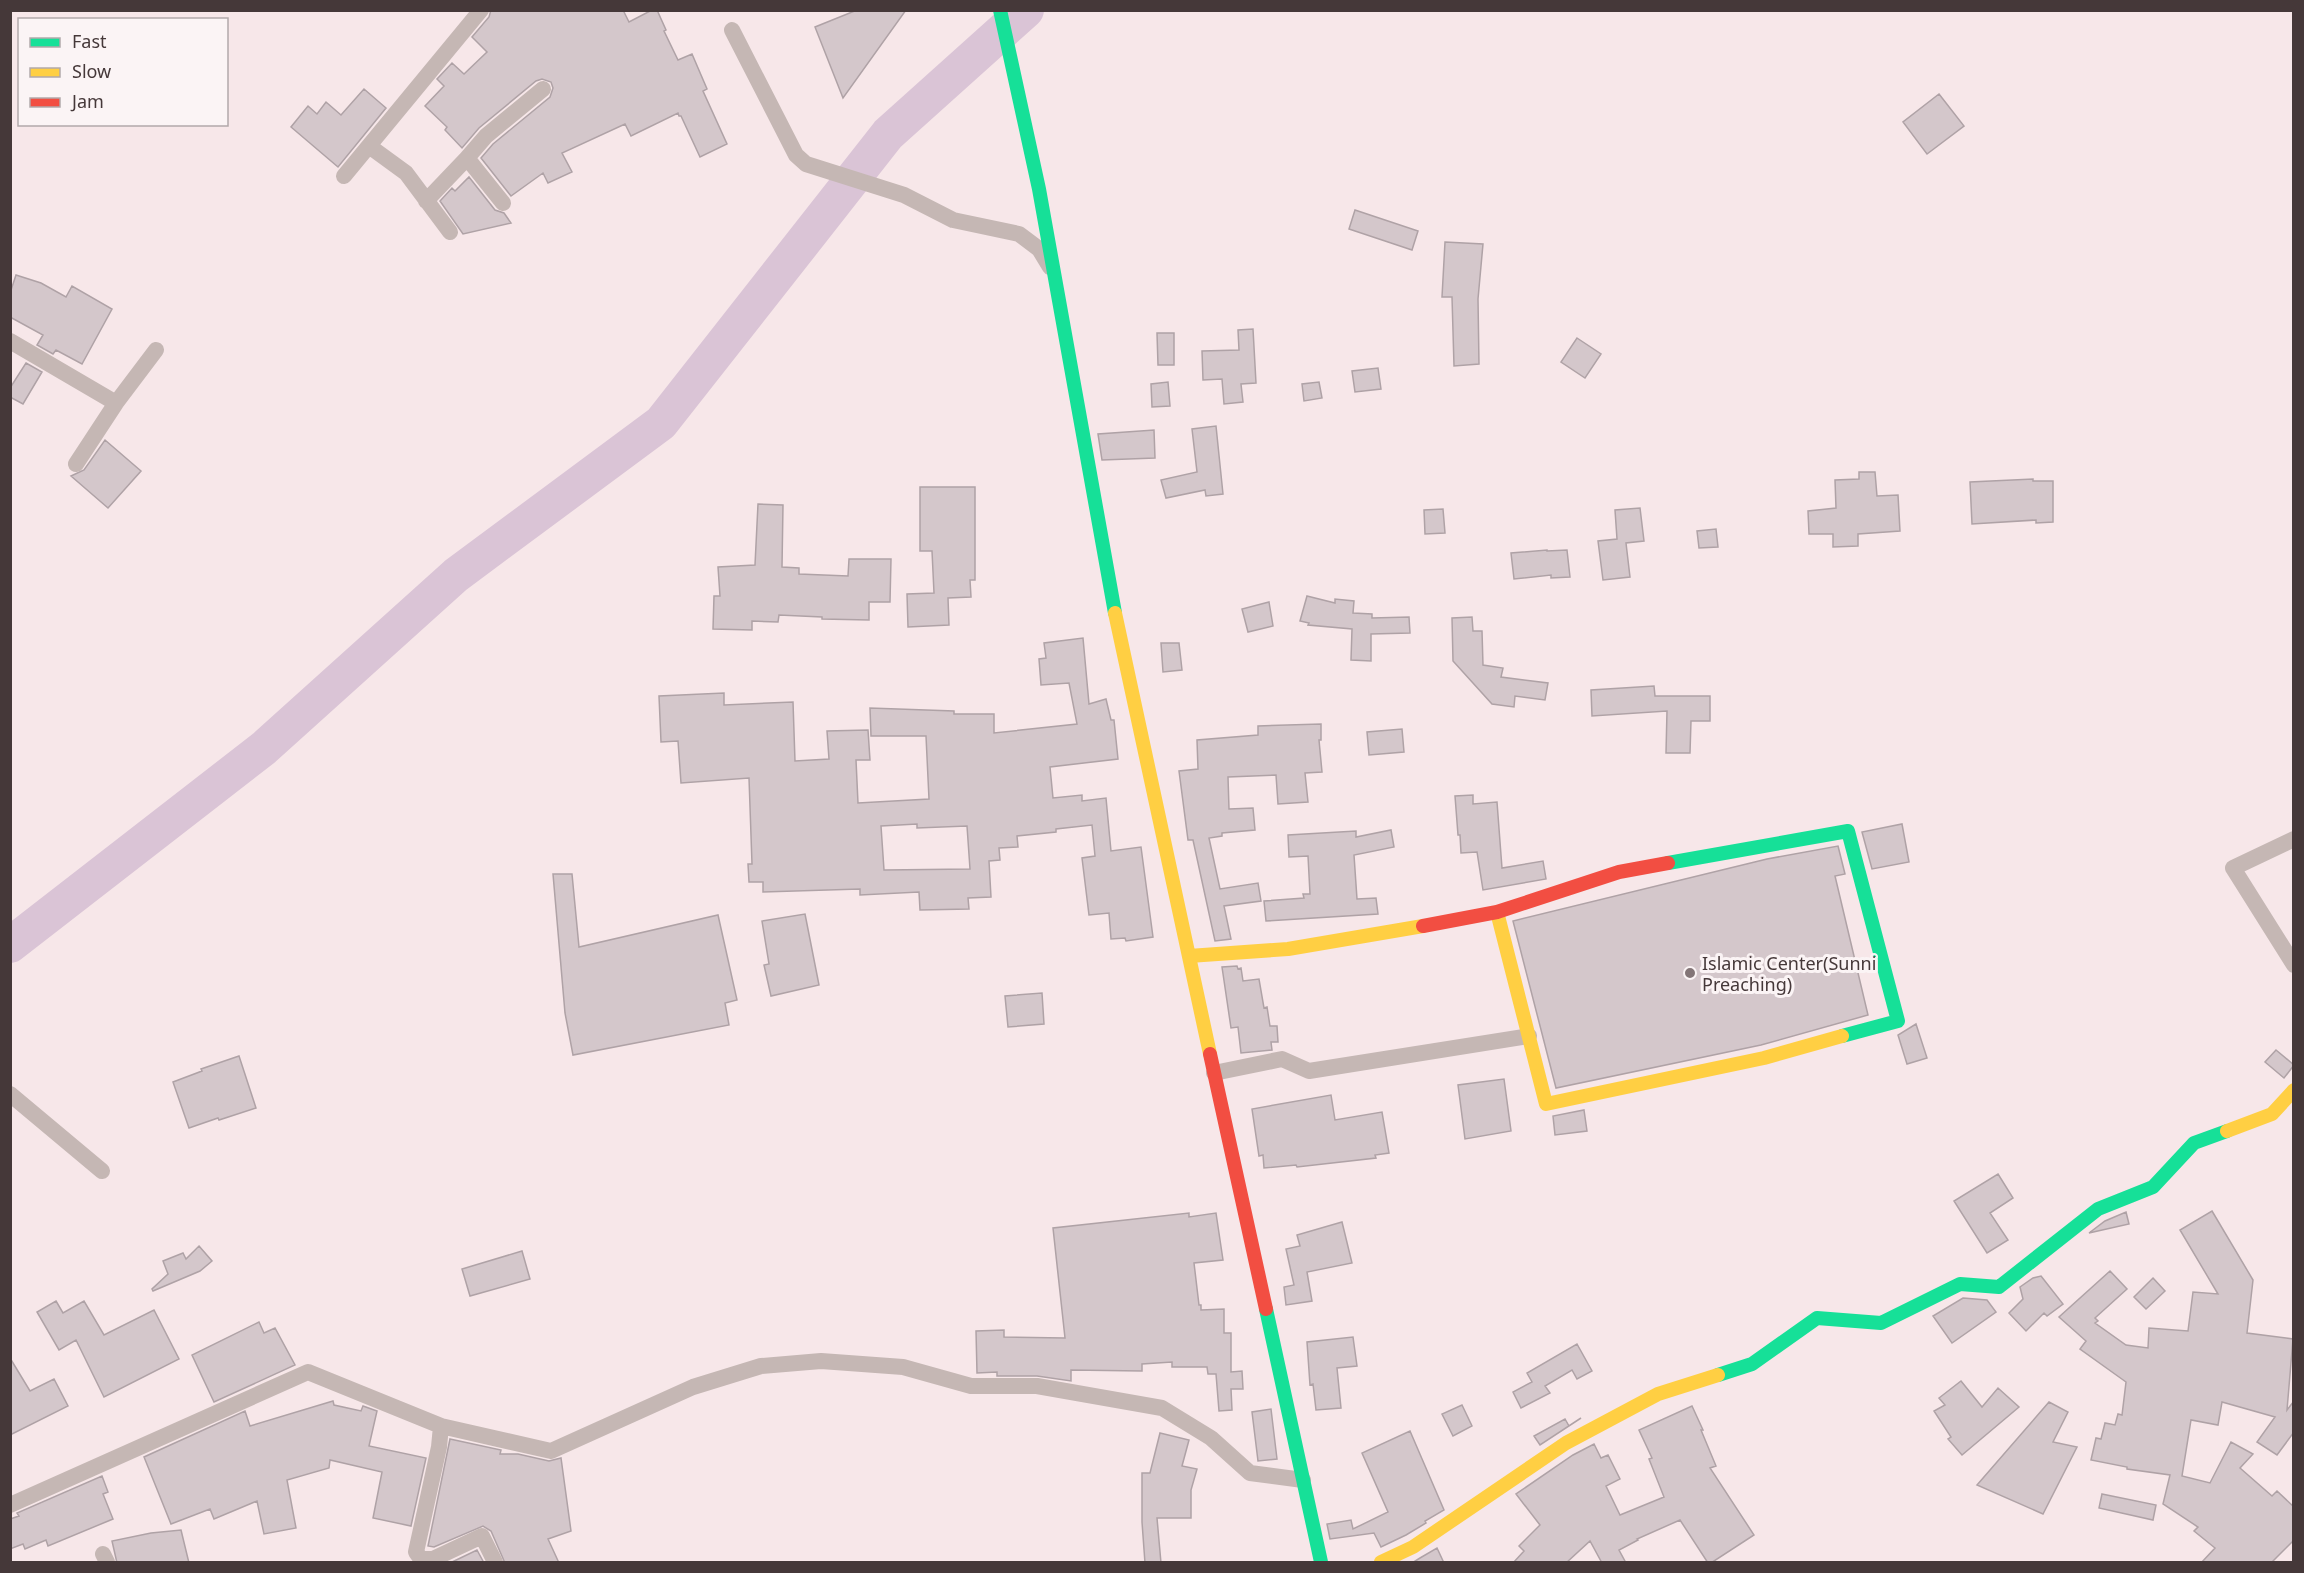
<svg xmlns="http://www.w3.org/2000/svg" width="2304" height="1573" viewBox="0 0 2304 1573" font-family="'Noto Sans',sans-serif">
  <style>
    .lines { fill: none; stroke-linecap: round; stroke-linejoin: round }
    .river { stroke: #dac4d6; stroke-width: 36 }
    .building { fill: #d4c7cb; stroke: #afa2a6; stroke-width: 1.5; fill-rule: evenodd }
    .street { stroke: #c5b7b4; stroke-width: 16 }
    .fast { stroke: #16e098; stroke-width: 14 }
    .slow { stroke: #ffcf43; stroke-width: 14 }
    .jam { stroke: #f24e42; stroke-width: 14 }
    .poi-dot { fill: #837577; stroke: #fbf4f5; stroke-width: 2 }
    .labels { text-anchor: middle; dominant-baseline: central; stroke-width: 6; stroke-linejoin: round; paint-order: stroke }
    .poi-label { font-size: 18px; fill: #453839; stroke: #fbf4f5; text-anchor: start }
  </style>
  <rect width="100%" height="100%" fill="#f7e7e9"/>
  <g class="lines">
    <!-- river -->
    <path class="river" d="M10,945L264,748L456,575L661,423L888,134L1026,10"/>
  </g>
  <!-- building -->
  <path class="building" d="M491,10H623L629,22L652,10H657L666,30L664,31L678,60L692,54L707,89L703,91L727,144L700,157L681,116H679L678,113L631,136L625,124L562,153L572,172L548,183L543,173L511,196L481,158L493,144L550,97L553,88L551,82L542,79L536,81L479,128L462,148L445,130L447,127L425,106L444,86L437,79L452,63L464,74L487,52L472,37L489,17Z
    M857,10H906L843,98L815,27Z
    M364,89L386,108L338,167L291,127L308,106L317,114L326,102L341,115Z
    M1939,94L1964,126L1927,154L1903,122Z
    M469,177L495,210L504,213L511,223L463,234L440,201L452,188L455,191Z
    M1355,210L1418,231L1412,250L1349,229Z
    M1445,242L1483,244L1478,299L1479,364L1454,366L1452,297H1442Z
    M16,275L41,283L66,297L72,286L112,309L82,364L56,350L53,354L37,345L43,335L10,317V293Z
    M1253,329L1256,383L1241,384L1243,402L1224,404L1222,379L1203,380L1202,351L1239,350L1238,330Z
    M1157,333H1174V365H1158Z
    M1577,338L1601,354L1585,378L1561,362Z
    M26,363L42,372L23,404L10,397V388Z
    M1378,368L1381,389L1355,392L1352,371Z
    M1168,382L1170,406L1152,407L1151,384Z
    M1319,382L1322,398L1304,401L1302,384Z
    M1216,426L1223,494L1206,496L1205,490L1166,498L1161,480L1197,472L1192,429Z
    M1154,430L1155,458L1102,460L1098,434Z
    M105,440L141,471L108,508L71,476L84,470Z
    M1859,472H1875L1877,496L1898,495L1900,531L1858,534V546L1833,547V534H1809L1808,511L1836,508L1835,480L1859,479Z
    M2033,479V481H2053V522L2036,523V520L1972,524L1970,482Z
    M920,487H975V580H970L971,597L948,598L949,625L908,627L907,594L934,593L932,551H920Z
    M758,504L783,505L782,567L799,568V574L848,576L849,559H891L890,602H869V620L822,619V617L779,615L778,622L752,621V630L713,629L714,596H720L718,567L755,565Z
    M1640,508L1644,541L1626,543L1630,577L1603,580L1598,541L1617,539L1615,510Z
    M1443,509L1445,533L1425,534L1424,510Z
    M1716,529L1718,547L1699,548L1697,531Z
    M1547,550V551L1567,550L1570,577L1551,578V575L1514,579L1511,553Z
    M1307,596L1335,603V599L1354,601L1353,613L1372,614V618L1409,617L1410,633L1371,634V661L1351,660L1352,629L1308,625L1309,623L1300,621Z
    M1269,602L1273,626L1248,632L1242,609Z
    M1472,617L1473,631H1482L1483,665L1503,668L1501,677L1548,683L1545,700L1515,696L1514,707L1492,704L1453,661L1452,618Z
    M1083,638L1089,704L1106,699L1111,720H1114L1118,759L1050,767L1053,798L1082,795V801L1106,798L1111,851L1141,847L1153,937L1126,941L1125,938L1111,939L1109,913L1089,915L1082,858L1095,856L1092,825L1056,829V832L1017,836L1018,847L999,848L1000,860L989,861L991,897L968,898L969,909L920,910L919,892L860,895V889L763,892V882H749L748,864H752L749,778L681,783L678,741L661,742L659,696L724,693V705L793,702L795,761L829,759L827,731L868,730L870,760H856L858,803L929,799L926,736H871L870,708L954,711V714H994V733L1077,724L1069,683L1041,685L1039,659L1046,658L1044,643ZM917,824V828L967,826L970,869L884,870L881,826Z
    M1161,643H1179L1182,670L1163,672Z
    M1654,686L1655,696H1710V721H1691L1690,753H1666L1667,711L1592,716L1591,690Z
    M1321,724V740H1319L1322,772L1305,773L1308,802L1278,804L1276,775L1228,777L1229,809L1253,808L1255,830L1222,833V836L1209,838L1220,889L1258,883L1261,901L1224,906L1231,939L1215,941L1193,840H1188L1179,771L1198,769L1197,740L1258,735V726Z
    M1402,729L1404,752L1369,755L1367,732Z
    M1473,795V804L1497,802L1502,868L1543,861L1546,879L1483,890L1477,852L1461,853L1460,835H1458L1455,796Z
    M1902,824L1909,862L1872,869L1862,832Z
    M1391,830L1394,847L1354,855L1357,899L1376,898L1378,914L1266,921L1264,901L1304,898L1303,894H1310L1308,856L1289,857L1288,835L1356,831V837Z
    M1838,846L1845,874L1835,876L1868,1015L1761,1045L1556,1088L1513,921L1767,859Z
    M553,874H572L579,947L718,915L737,1000L725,1003L729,1025L573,1055L565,1013Z
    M805,914L819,985L771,996L764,965L769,964L762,921Z
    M1237,966L1238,969L1241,968L1243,981L1259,979L1264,1008L1267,1007L1270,1026H1277L1278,1042H1271L1272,1050L1241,1053L1238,1027L1231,1028L1222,967Z
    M1042,993L1044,1024L1008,1027L1005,996Z
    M1916,1024L1927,1058L1907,1064L1898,1035Z
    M2276,1050L2294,1065L2284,1078L2265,1062Z
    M239,1056L256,1108L219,1120L218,1118L189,1128L173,1082L202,1071L201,1069Z
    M1504,1079L1511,1131L1465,1139L1458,1085Z
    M1331,1095L1335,1120L1382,1112L1389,1153L1375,1155L1376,1158L1297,1167L1296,1165L1264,1168L1263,1155L1259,1156L1252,1109Z
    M1584,1110L1587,1131L1555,1135L1553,1116Z
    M1998,1174L2013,1198L1990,1213L2008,1240L1987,1253L1954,1201Z
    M2212,1211L2253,1280L2247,1333L2293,1339L2287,1410L2294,1401V1432L2277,1455L2257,1442L2275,1417L2222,1402L2218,1425L2191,1420L2182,1476L2210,1483L2231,1442L2253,1454L2240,1468L2272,1496L2277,1491L2294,1507V1540L2271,1563H2201L2215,1548L2194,1531L2198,1527L2163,1504L2170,1475L2127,1469V1467L2091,1460L2096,1438L2101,1439L2105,1423L2115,1425L2118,1414L2122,1415L2126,1382L2080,1349L2086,1341L2059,1317L2110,1271L2127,1289L2095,1318L2098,1321L2095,1323L2126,1345L2148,1348L2149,1328L2188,1331L2193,1292L2218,1294L2180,1230Z
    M2126,1212L2129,1224L2089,1233L2105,1221Z
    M1189,1213V1217L1216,1213L1223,1260L1194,1263L1199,1305H1201V1310L1224,1309V1333H1231V1372L1242,1371L1243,1389H1231L1232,1410L1219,1411L1216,1374H1208L1207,1367H1172V1362L1142,1364V1371L1071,1370V1381L1037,1376H997V1372L977,1373L976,1331L1004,1330V1337L1065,1338L1053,1228Z
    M1342,1222L1352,1263L1307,1272L1312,1301L1286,1305L1284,1287L1294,1285L1286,1249L1300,1246L1297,1235Z
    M199,1246L212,1261L200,1271L153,1291L152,1289L168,1274L163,1261L183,1253L186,1259Z
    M522,1251L530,1279L470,1296L462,1269Z
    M2041,1276L2063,1304L2047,1316L2044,1313L2026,1331L2009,1313L2023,1299L2020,1287L2033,1278Z
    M2153,1278L2165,1291L2146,1309L2134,1297Z
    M1963,1298L1987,1300L1996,1312L1952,1343L1933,1316Z
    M56,1301L63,1313L84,1301L104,1335L154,1310L179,1359L104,1397L76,1340L59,1350L37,1312Z
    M259,1322L264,1333L275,1328L295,1365L214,1402L192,1355Z
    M1353,1337L1357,1366L1337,1368L1341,1408L1316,1410L1313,1384L1310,1385L1307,1342Z
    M1577,1344L1592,1371L1577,1379L1572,1370L1545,1386L1550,1393L1521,1408L1513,1392L1532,1382L1527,1373Z
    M10,1358L30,1391L54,1379L68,1406L10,1435Z
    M1961,1381L1982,1407L1998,1388L2019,1407L1962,1455L1948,1439L1951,1437L1934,1411L1945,1405L1939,1398Z
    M333,1401L334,1405L361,1411L363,1406L377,1411L369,1446L426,1458L411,1526L373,1518L382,1472L330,1460L329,1468L287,1480L296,1528L264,1534L257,1501L214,1519L210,1509L171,1524L144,1457L245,1411L250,1426Z
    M2049,1402L2068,1412L2053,1442L2077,1447L2043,1514L1977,1485Z
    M1462,1405L1472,1426L1453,1436L1442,1414Z
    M1692,1406L1703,1430H1701L1716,1466L1710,1468L1754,1535L1711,1563H1708L1680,1520L1637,1539L1638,1540L1619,1550L1626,1563H1602L1590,1541L1566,1563H1513L1524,1551L1519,1546L1540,1525L1516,1494L1573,1455L1594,1444L1601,1458L1608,1455L1620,1479L1606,1486L1620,1515L1664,1497L1649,1459L1652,1458L1639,1430Z
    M1271,1409L1277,1459L1258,1461L1252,1412Z
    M1581,1418L1540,1445L1534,1436L1565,1419L1569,1426Z
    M1410,1431L1444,1510L1425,1521L1426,1523L1406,1535L1381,1547L1374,1533L1330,1539L1327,1524L1351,1520L1353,1529L1388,1512L1362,1453Z
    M1160,1433L1189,1440L1182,1466L1197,1469L1191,1490V1518H1157L1161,1563H1145L1142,1522V1473H1150Z
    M450,1439L501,1450L500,1454H518L549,1461L561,1458L571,1531L548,1539L559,1563H505L491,1531L483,1526L434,1547L428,1546Z
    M102,1476L108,1492L103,1494L113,1519L48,1546L46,1540L25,1549L23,1544L10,1549V1519L19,1516L17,1513Z
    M2102,1494L2156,1505L2153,1520L2099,1508Z
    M181,1530L189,1563H117L112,1541L151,1533Z
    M1437,1548L1444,1563H1412L1420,1558Z
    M477,1550L484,1563H450Z"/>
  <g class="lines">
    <!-- street -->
    <path class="street" d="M732,30L796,155L806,164L904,195L953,220L1019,234L1039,249L1050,267
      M369,146L406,173L450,232
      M344,176L481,10
      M426,201L467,158
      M503,203L467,158L486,136L543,89
      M10,341L116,403
      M76,464L116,403L156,350
      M2294,839L2233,868L2294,965
      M1214,1073L1282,1059L1309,1071L1529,1036
      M10,1094L102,1171
      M441,1426L551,1451L693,1387L761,1366L821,1361L903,1367L971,1386H1037L1162,1408L1211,1438L1250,1473L1303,1480
      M10,1505L308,1372L441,1426L439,1447L416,1552L421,1559H433L482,1536L495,1562
      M103,1554L107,1562"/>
    <!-- fast -->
    <path class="fast" d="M1000,10L1039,189L1115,613
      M1668,863L1848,831L1898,1021L1842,1036
      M1266,1309L1321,1562
      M1718,1375L1752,1364L1817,1318L1881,1323L1960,1284L1999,1287L2098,1209L2153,1187L2194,1143L2227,1131"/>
    <!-- slow -->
    <path class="slow" d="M1115,613L1210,1054
      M1497,912L1546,1104L1764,1058L1842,1036
      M1189,956L1288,949L1423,926
      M2227,1131L2272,1114L2294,1090
      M1381,1562L1413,1547L1566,1443L1658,1394L1718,1375"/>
    <!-- jam -->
    <path class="jam" d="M1423,926L1497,912L1619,872L1668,863
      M1210,1054L1266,1309"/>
  </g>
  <!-- markers -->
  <circle class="poi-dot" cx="1690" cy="973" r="6"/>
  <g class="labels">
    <!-- poi labels -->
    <g class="poi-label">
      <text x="1702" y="963">Islamic Center(Sunni<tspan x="1702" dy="21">Preaching)</tspan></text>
    </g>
  </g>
  <!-- border -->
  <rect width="2304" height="1573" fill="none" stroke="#453839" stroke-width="24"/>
  <!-- legend -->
  <rect x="18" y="18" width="210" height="108" fill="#fbf4f5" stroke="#b2a9aa" stroke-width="1.5"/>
  <rect x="30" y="38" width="30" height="9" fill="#16e098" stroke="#b2a9aa" stroke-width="1.5"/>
  <text x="72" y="48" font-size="18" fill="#453839">Fast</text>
  <rect x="30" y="68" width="30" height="9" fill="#ffcf43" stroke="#b2a9aa" stroke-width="1.5"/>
  <text x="72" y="78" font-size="18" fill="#453839">Slow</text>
  <rect x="30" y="98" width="30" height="9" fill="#f24e42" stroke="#b2a9aa" stroke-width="1.5"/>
  <text x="72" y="108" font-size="18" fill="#453839">Jam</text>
</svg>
